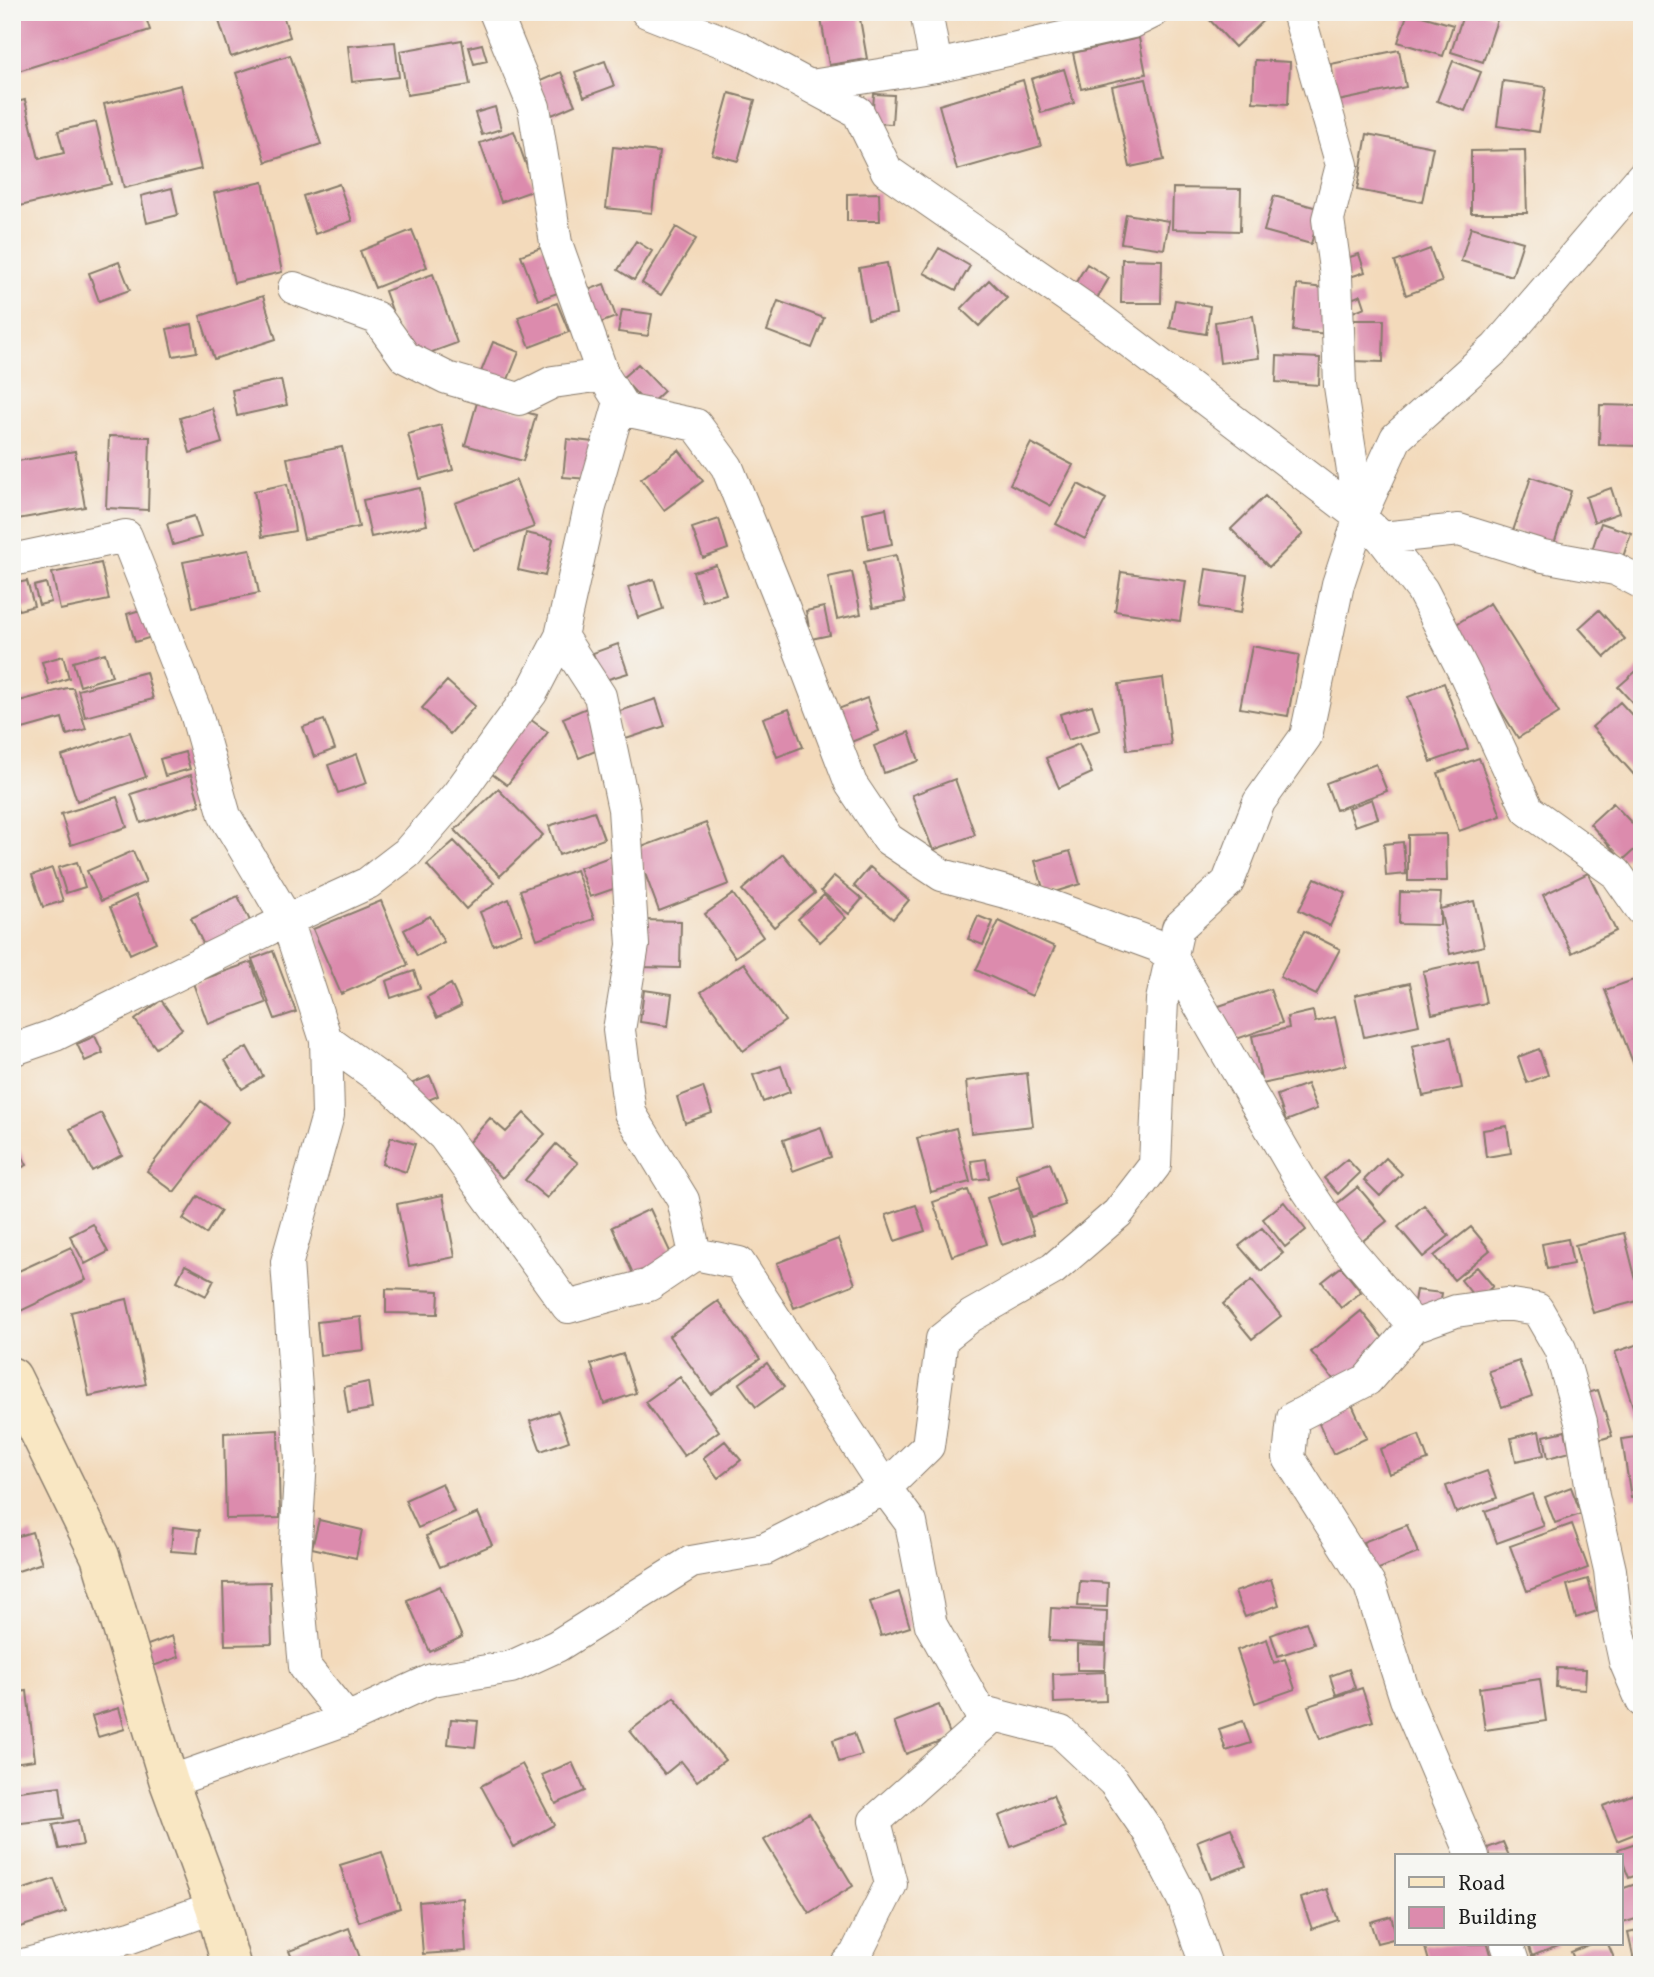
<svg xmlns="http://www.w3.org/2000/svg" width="1654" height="1977" viewBox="0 0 1654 1977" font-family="Vollkorn,serif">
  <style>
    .building { fill: #dc8bad }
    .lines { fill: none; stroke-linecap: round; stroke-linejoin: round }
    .street-casing { stroke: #887b6c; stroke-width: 34 }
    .secondary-casing { stroke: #887b6c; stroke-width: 41 }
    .street { stroke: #fff; stroke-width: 32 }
    .secondary { stroke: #f9e7c3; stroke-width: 38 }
  </style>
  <rect width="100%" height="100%" fill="#f6f6f2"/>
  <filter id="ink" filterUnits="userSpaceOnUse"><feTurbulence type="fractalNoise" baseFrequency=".0143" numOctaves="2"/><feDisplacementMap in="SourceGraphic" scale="14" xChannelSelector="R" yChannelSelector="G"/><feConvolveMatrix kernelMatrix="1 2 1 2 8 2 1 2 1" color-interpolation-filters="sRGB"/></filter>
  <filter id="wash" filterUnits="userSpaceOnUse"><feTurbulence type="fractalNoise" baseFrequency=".00686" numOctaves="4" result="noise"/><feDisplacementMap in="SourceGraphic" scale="28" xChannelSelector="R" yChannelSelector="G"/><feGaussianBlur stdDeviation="1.57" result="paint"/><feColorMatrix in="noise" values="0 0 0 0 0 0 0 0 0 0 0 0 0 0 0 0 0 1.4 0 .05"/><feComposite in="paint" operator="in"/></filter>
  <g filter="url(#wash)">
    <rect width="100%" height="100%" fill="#f3dabb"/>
    <g id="blocks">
      <!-- building -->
      <path class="building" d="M24,12H144L150,30L12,73V16Z
        M216,12H282L290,37L231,57Z
        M1213,12H1268L1270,14L1235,47L1207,17Z
        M1408,12L1453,25L1443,56L1398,42Z
        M1464,12H1484L1498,17L1483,62L1451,52Z
        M859,13L867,59L829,65L821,19Z
        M1139,38L1146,74L1081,89L1073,53Z
        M462,40L470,85L407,95L400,51Z
        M395,42L399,77L352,82L348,46Z
        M482,44L487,61L474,64L469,47Z
        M1399,50L1406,87L1338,101L1331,64Z
        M290,55L321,144L266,162L236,73Z
        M1255,60L1290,62L1288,104L1253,102Z
        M605,61L614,86L584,97L575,72Z
        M1453,61L1481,72L1465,111L1437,101Z
        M1064,69L1074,103L1041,113L1031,79Z
        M561,72L575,105L552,115L538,82Z
        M1146,79L1164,160L1130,167L1112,86Z
        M1023,80L1041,146L957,170L939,105Z
        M1503,81L1546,87L1539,132L1497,126Z
        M181,85L201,169L124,188L104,104Z
        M729,93L755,100L738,161L712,154Z
        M874,94L894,95L892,124L872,123Z
        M25,100L39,159L64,153L58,131L96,122L111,184L12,208V103Z
        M495,107L501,129L482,135L475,113Z
        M514,131L535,190L501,202L480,143Z
        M1367,134L1433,147L1422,202L1357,190Z
        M613,147L659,152L652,213L606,208Z
        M1525,150L1527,213H1471V151Z
        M263,182L282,272L234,283L214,193Z
        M339,184L352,221L315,234L303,196Z
        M172,188L178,215L147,223L141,196Z
        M1173,188L1241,189L1240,231L1172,229Z
        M879,193L880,221H847V194Z
        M1274,196L1321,209L1311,244L1264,231Z
        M1126,214L1169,221L1164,249L1121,243Z
        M676,227L696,239L661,295L642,283Z
        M1471,227L1523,242L1512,276L1461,261Z
        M412,230L427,267L375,288L360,251Z
        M636,241L652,251L634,280L618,270Z
        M549,245L566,290L538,300L521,255Z
        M939,248L970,266L956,290L924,273Z
        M1430,249L1442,282L1406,295L1395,262Z
        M1359,254L1365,272L1344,279L1338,261Z
        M1122,259L1162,260L1161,303H1121Z
        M119,262L130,290L99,301L89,273Z
        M887,263L896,314L868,319L859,268Z
        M1087,264L1109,278L1096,300L1073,287Z
        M433,274L457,343L410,360L385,291Z
        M989,280L1007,298L979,326L961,309Z
        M604,284L616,317L592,326L580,293Z
        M1297,285L1334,289L1330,334L1293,331Z
        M1361,295L1365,307L1346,315L1341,303Z
        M263,296L276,339L214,359L200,316Z
        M1175,300L1210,306L1206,334L1170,328Z
        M778,301L824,318L812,348L767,331Z
        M557,303L569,332L530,347L518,317Z
        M622,310L652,314L648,336L618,332Z
        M1253,316L1259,358L1220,363L1215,322Z
        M1354,320H1384L1383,362L1353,361Z
        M192,324L197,352L173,356L167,329Z
        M493,342L519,352L507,382L481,372Z
        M1277,356L1320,358L1319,385L1276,382Z
        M638,364L664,391L648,406L622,378Z
        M281,380L287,405L237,416L232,390Z
        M478,399L536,415L523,461L465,445Z
        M1600,405L1642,406V446L1599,445Z
        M212,408L222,443L190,453L180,418Z
        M441,425L453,470L420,479L408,434Z
        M109,436L150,437L148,510L106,508Z
        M567,439L593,442L589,479L563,477Z
        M1031,443L1073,465L1051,506L1010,484Z
        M342,447L359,527L304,539L287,458Z
        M679,450L703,481L664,510L641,479Z
        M75,451L85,507L12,520V462Z
        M1531,477L1571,491L1554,544L1513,531Z
        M516,480L534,527L473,550L455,503Z
        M287,484L295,531L262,537L254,491Z
        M1078,484L1106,499L1085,539L1056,524Z
        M420,488L427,525L371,537L363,500Z
        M1611,488L1619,513L1594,522L1586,497Z
        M1265,496L1303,534L1269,567L1231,529Z
        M886,508L892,544L869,549L863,513Z
        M194,516L201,537L173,545L167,524Z
        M719,519L728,549L703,558L692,528Z
        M1601,523L1631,533L1621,563L1591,553Z
        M526,533L553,539L545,576L518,570Z
        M250,549L259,593L193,607L183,562Z
        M896,555L905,602L873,608L864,562Z
        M101,563L109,600L60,610L52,573Z
        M716,565L726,594L702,601L693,572Z
        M1206,569L1247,575L1241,613L1200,607Z
        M852,572L861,614L837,619L828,577Z
        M1121,572L1186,581L1180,621L1115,611Z
        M654,579L663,609L638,618L628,587Z
        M27,581L34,606L19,610L12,584Z
        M46,583L51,602L39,605L34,586Z
        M1490,603L1559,713L1518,738L1450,628Z
        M824,607L830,635L811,639L806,611Z
        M147,608L155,636L135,642L127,614Z
        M1599,610L1625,639L1605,657L1579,628Z
        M618,644L628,673L602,681L593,653Z
        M1252,646L1299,655L1288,716L1240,708Z
        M105,653L112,676L80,686L73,662Z
        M63,656L69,678L49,685L42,662Z
        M1642,666V713L1618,687Z
        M146,672L153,699L85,717L78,690Z
        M1163,678L1171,745L1127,750L1119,684Z
        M447,681L475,706L450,734L422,708Z
        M1444,683L1468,749L1431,762L1408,697Z
        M67,688H73L86,729L67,735L62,718L12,732V703Z
        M867,698L879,731L851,742L838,709Z
        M656,699L665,726L626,739L617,712Z
        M1620,702L1642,726V770L1635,776L1592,727Z
        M1092,705L1100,730L1068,740L1060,714Z
        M589,707L605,747L579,758L563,718Z
        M789,709L803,747L777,757L763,718Z
        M524,715L548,732L507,785L484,768Z
        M324,720L335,749L314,757L303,727Z
        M130,732L146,777L77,801L62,756Z
        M909,732L919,761L884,773L874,746Z
        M1079,744L1092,773L1059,788L1046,758Z
        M185,752L190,769L165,776L160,759Z
        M357,754L367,783L338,793L328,765Z
        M1479,758L1501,816L1459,831L1438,773Z
        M1376,764L1387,791L1336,810L1326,783Z
        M191,775L200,805L141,823L131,794Z
        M955,779L975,835L933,850L912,795Z
        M498,789L543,835L500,876L455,830Z
        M117,797L127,827L71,845L61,814Z
        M1372,799L1378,818L1355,826L1348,808Z
        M1613,803L1642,834V843L1623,860L1590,824Z
        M594,811L604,839L559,855L549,826Z
        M706,823L729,884L659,911L636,849Z
        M1446,834L1447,881H1408V835Z
        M454,841L494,883L466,909L427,865Z
        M1403,842L1406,874L1386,876L1384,844Z
        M133,851L146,882L101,901L87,871Z
        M1070,851L1080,884L1045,895L1035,861Z
        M783,854L815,893L774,927L742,890Z
        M612,856L622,886L590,897L579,868Z
        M77,862L85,887L66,893L58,868Z
        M870,867L909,900L893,919L854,886Z
        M52,868L63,901L43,907L32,875Z
        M576,870L594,919L537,939L520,890Z
        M1588,873L1616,931L1572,953L1543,895Z
        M834,876L862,899L849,914L821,891Z
        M1315,878L1346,893L1330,926L1299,910Z
        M1400,892L1441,893L1440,909L1474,901L1484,946L1450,954L1440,910V925L1399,924Z
        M733,894L763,937L735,957L705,914Z
        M136,895L156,942L130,954L110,907Z
        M824,895L846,918L820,942L798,919Z
        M238,896L253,927L206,950L191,918Z
        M509,899L522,933L493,945L480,912Z
        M381,901L408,965L341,994L313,929Z
        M430,916L444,942L417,956L404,930Z
        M978,916L993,922L983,945L968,939Z
        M642,920L681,921L680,968L641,967Z
        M999,921L1055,947L1032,996L976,970Z
        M1304,931L1340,949L1316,995L1280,977Z
        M273,951L296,1012L275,1019L252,959Z
        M1477,959L1486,1003L1432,1014L1423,971Z
        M251,962L266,1003L208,1024L193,983Z
        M744,963L785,1021L743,1051L701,992Z
        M414,971L420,988L391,998L386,981Z
        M1642,977V1086L1605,990Z
        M1410,983L1419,1025L1364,1037L1355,995Z
        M451,984L461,1006L437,1018L427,997Z
        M1270,989L1282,1023L1225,1043L1213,1008Z
        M644,990L672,994L668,1026L640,1022Z
        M161,1000L182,1029L156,1048L135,1020Z
        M1313,1011L1315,1022L1335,1017L1346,1065L1262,1084L1252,1036L1289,1028L1287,1017Z
        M95,1036L103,1053L85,1061L77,1044Z
        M1451,1037L1462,1088L1423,1096L1412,1046Z
        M247,1047L263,1076L242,1089L225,1060Z
        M1539,1049L1548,1075L1527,1083L1518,1057Z
        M781,1066L790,1092L763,1102L753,1075Z
        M1027,1073L1033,1126L971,1133L966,1081Z
        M430,1076L438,1096L416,1105L408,1085Z
        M1307,1084L1317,1109L1286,1121L1277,1095Z
        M703,1087L712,1113L685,1123L677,1097Z
        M201,1101L228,1122L174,1192L147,1171Z
        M101,1113L122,1155L92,1171L70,1129Z
        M524,1113L545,1134L502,1178L468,1143L490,1118L506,1132Z
        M1507,1126L1511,1153L1486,1157L1483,1130Z
        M821,1127L831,1157L793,1171L783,1140Z
        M956,1128L970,1182L931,1192L917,1138Z
        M12,1136L27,1165L12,1172Z
        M391,1137L415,1144L406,1172L382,1164Z
        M556,1144L578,1163L547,1198L525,1180Z
        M1386,1158L1402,1174L1380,1196L1364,1180Z
        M986,1159L989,1178L974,1180L971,1161Z
        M1347,1159L1360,1173L1338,1194L1324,1178Z
        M1050,1163L1065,1205L1031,1217L1016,1174Z
        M1019,1187L1034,1234L1002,1245L987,1198Z
        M1358,1187L1387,1221L1359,1244L1330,1209Z
        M968,1190L987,1244L952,1256L933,1202Z
        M443,1195L455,1257L409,1266L397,1204Z
        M198,1196L221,1211L206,1234L183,1219Z
        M1284,1202L1306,1230L1285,1247L1263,1219Z
        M916,1205L925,1231L895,1241L886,1215Z
        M1424,1205L1449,1236L1423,1257L1398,1227Z
        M650,1209L674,1260L635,1278L612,1227Z
        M93,1224L108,1252L85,1264L70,1236Z
        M1471,1227L1490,1250L1454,1280L1434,1256Z
        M1262,1228L1283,1253L1261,1271L1239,1246Z
        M1624,1233L1641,1300L1593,1313L1575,1245Z
        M838,1239L855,1284L794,1308L777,1263Z
        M1568,1239L1573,1264L1547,1269L1542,1244Z
        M71,1247L86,1280L12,1315V1274Z
        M185,1265L214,1280L206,1296L177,1281Z
        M1341,1267L1361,1292L1341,1308L1322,1282Z
        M1477,1267L1493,1286L1477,1300L1461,1280Z
        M1252,1280L1281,1316L1252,1339L1223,1304Z
        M386,1289L439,1291L438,1314L386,1313Z
        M1416,1290L1442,1293L1439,1311L1413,1307Z
        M127,1299L146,1384L89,1396L71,1312Z
        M718,1301L760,1359L711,1394L669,1336Z
        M1361,1311L1388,1344L1338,1385L1311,1352Z
        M361,1317L364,1350L320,1355L317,1322Z
        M1642,1343V1428H1640L1615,1352Z
        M623,1354L636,1393L604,1404L591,1364Z
        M1519,1361L1532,1396L1502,1407L1489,1371Z
        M767,1363L784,1387L756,1407L739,1384Z
        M680,1377L719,1431L684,1456L645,1402Z
        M368,1382L372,1409L348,1413L344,1387Z
        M1598,1390L1612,1436L1592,1442L1578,1396Z
        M1350,1400L1367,1438L1333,1454L1315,1415Z
        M558,1411L569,1441L541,1451L530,1421Z
        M278,1430L280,1518L226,1519L224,1433Z
        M1539,1431L1544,1455L1516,1461L1511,1438Z
        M1565,1431L1570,1452L1548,1458L1544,1436Z
        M1419,1435L1428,1460L1389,1474L1380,1449Z
        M1642,1436V1496L1631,1498L1622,1439Z
        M725,1441L741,1460L718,1478L703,1458Z
        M1487,1471L1497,1498L1456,1513L1446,1486Z
        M442,1483L454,1512L418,1528L405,1500Z
        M1571,1487L1581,1514L1555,1523L1545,1497Z
        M1532,1494L1544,1526L1497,1543L1485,1511Z
        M478,1513L492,1545L440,1567L426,1536Z
        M319,1520L362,1530L356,1558L312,1548Z
        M1572,1524L1588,1568L1527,1591L1510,1546Z
        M1407,1525L1418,1553L1374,1571L1363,1542Z
        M173,1527L200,1530L197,1553L171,1551Z
        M32,1532L42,1563L15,1572L12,1566V1538Z
        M1271,1579L1279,1605L1245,1617L1235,1592Z
        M1588,1579L1597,1611L1576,1618L1567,1585Z
        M1080,1581L1108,1583L1107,1607L1078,1606Z
        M270,1582L272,1644L225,1645L223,1583Z
        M440,1586L462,1637L430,1652L407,1600Z
        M899,1592L910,1627L881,1636L870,1602Z
        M1051,1608L1107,1611L1106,1644L1049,1641Z
        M1306,1622L1314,1644L1278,1656L1271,1635Z
        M172,1636L179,1657L153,1666L145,1646Z
        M1267,1639L1274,1663L1285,1659L1295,1689L1255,1703L1237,1650Z
        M1077,1645L1106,1646L1105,1670H1077Z
        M1557,1668L1586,1669L1585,1689L1556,1687Z
        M1349,1669L1355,1688L1336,1695L1330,1676Z
        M1105,1672L1106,1701L1054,1703L1053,1674Z
        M1540,1679L1546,1721L1485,1730L1479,1688Z
        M1362,1688L1373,1721L1320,1739L1308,1706Z
        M27,1691L35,1760L12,1763V1693Z
        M674,1697L725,1760L697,1781L681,1761L665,1774L630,1731Z
        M939,1705L951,1737L906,1754L894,1722Z
        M119,1708L125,1729L98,1737L92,1716Z
        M451,1719L478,1721L475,1747L448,1744Z
        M1243,1721L1251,1743L1226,1751L1219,1729Z
        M854,1733L862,1755L839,1762L833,1740Z
        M572,1762L585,1791L556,1804L542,1775Z
        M522,1764L554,1825L514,1847L481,1786Z
        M60,1786L64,1818L13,1824L12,1792Z
        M1642,1791V1831L1617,1841L1603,1806Z
        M1053,1795L1065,1827L1011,1847L999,1816Z
        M809,1813L853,1886L809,1913L764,1840Z
        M78,1820L83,1845L59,1849L53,1825Z
        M1231,1828L1246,1866L1211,1879L1197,1841Z
        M1642,1841V1873L1629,1878L1618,1849Z
        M1503,1842L1509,1856H1478L1477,1852Z
        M382,1852L400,1908L359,1922L340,1865Z
        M54,1879L66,1912L14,1929L12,1893Z
        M1642,1882V1917L1623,1923L1621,1915V1889Z
        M1327,1889L1338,1920L1312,1929L1301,1898Z
        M463,1898L466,1951L423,1954L419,1902Z
        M1391,1916L1397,1938L1377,1943L1370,1922Z
        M349,1928L360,1958L342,1965H295L289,1951Z
        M1642,1930V1965H1635L1628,1933Z
        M1424,1944H1488L1494,1965H1430Z
        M1528,1944H1558V1946L1532,1956Z
        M1591,1944H1608L1614,1958L1598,1965H1577L1571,1952Z"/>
    </g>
  </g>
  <g filter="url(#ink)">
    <use href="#blocks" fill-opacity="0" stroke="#887b6c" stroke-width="2"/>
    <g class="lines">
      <!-- street casing -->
      <g class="street-casing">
        <path id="street" d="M495,12L534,107L556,243L603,375L625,410L696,425L727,467L778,593L851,784L888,839L942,875L1028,898L1156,945L1171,956L1300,1179L1343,1243L1414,1326L1456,1311L1506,1304L1537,1309L1560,1349L1581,1422L1593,1496L1610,1570L1615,1615L1625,1661L1642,1701
          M647,12L739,48L858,112L887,171L1100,319L1360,517L1382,538L1422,590L1466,676L1528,810L1616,873L1642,910
          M926,12L936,66
          M811,86L936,66L1133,22L1153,12
          M294,288L377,318L405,357L447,378L519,399L553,382L603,375
          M1360,517L1396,438L1496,348L1642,177
          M1382,538L1459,530L1543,556L1615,569L1642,583
          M12,560L126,536L196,713L225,816L287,920L326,1040L393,1088L444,1136L568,1307L649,1285L695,1254L739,1263L885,1488L911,1523L931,1625L979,1711L1061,1732L1114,1782L1148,1831L1184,1901L1206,1965
          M561,636L600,696L624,809L633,945L619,1030L630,1113L683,1200L695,1254
          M12,1050L55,1035L287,920L368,883L407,853L458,794L532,692L561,636L590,507L620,402
          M1414,1326L1367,1380L1293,1418L1289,1458L1370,1586L1406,1699L1473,1856
          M347,1719L432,1680L511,1667L557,1646L691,1562L765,1549L885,1488L928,1446L942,1339L971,1316L1053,1269L1118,1213L1155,1165L1162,1000L1178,928L1228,882L1259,802L1306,736L1338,584L1360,517L1340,386L1336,276L1328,219L1342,165L1298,12
          M169,1782L347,1719L305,1667L295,1558L301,1460L287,1262L328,1115L326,1040
          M1507,1944L1514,1965
          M23,1965L131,1937L215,1907
          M846,1965L856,1954L891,1884L875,1821L994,1715"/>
      </g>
      <!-- secondary casing -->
      <g class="secondary-casing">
        <path id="secondary" d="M12,1377L100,1556L169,1782L215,1907L231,1965"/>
      </g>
      <!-- street -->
      <use href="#street" class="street"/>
      <!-- secondary -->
      <use href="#secondary" class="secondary"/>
    </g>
  </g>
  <!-- margin -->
  <rect width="1654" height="1977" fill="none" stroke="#f6f6f2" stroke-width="42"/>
  <!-- legend -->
  <rect x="1395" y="1854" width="228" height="91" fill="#f6f6f2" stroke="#9f9f9c" stroke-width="2"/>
  <rect x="1409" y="1877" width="35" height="10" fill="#f9e7c3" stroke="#9f9f9c" stroke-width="2"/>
  <text x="1458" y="1890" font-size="21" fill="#1c1c1c">Road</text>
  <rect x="1409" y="1907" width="35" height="21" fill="#dc8bad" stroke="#9f9f9c" stroke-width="2"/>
  <text x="1458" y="1924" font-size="21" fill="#1c1c1c">Building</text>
</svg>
